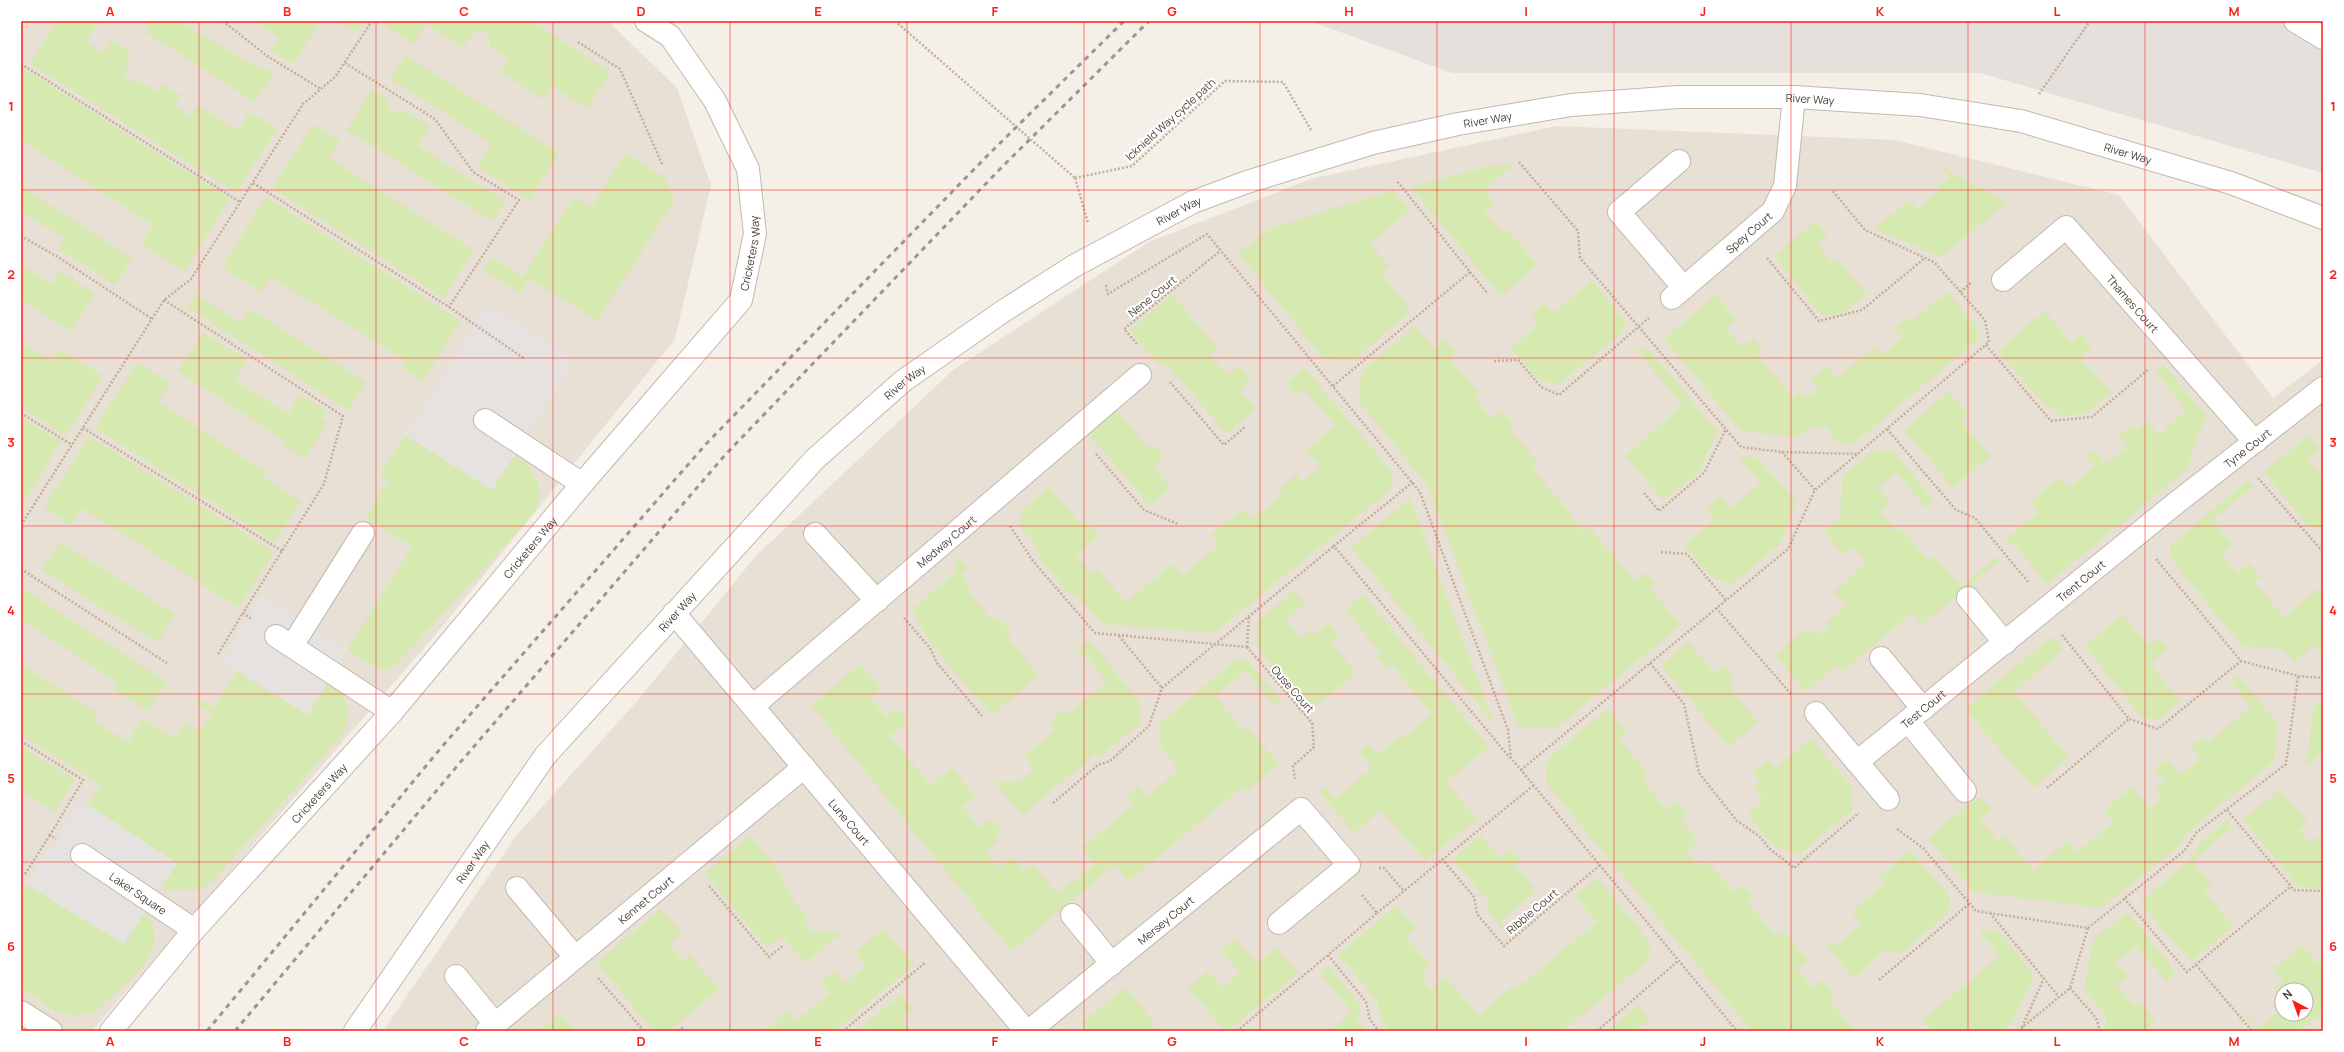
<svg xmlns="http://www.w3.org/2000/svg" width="2344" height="1052" viewBox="0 0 2344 1052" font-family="Manrope,sans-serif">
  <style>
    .residential { fill: #e8e0d5; fill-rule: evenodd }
    .industrial { fill: #e6e0dc }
    .green { fill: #d6e9b0 }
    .parking { fill: #e5e2df }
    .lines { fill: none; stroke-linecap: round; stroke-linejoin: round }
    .minor-casing { stroke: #c2b8ad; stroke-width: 24 }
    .path { stroke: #c1af9b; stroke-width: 2.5; stroke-dasharray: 2 2; stroke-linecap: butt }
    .minor { stroke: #fff; stroke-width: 22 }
    .rail { stroke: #979797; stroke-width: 3; stroke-dasharray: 5 5; stroke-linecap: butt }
    .grid { fill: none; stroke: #fc1e16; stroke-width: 1; stroke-opacity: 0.55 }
    .labels { text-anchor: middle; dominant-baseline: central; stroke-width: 4; stroke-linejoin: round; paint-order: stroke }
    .street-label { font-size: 11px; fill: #473f36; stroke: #fff }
    .neatline { fill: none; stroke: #fc1e16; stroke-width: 1.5 }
    .grid-label { font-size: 13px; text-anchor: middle; font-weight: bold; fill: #fc1e16 }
  </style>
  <rect width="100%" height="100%" fill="#f4efe7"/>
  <!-- residential -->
  <path class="residential" d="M21,21H605L610,23L677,88L711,185L675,339L437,633L92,1031H21Z
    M1556,126L1895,140L2119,195L2273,398L2323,360V1031H383L516,836L638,700L756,556L953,370L1149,242L1311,179ZM2282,990H2306V1014H2282Z"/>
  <!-- industrial -->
  <path class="industrial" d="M1310,21H2323V173L1980,73H1452Z"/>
  <!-- green -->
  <path class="green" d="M57,21H99L86,42L103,53L111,40L131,53L127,61L130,63L123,75L135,83L137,80L157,92L163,84L181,95L174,106L190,116L197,105L237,131L249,112L277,129L236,193L30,64Z
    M143,21H180L259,69L261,66L274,74L255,102L145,32L149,25Z
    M253,21H318L320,22L293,64L271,51L279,37Z
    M344,21H363L356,32L342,23Z
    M387,21H532L611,72L587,109L553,87L544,100L501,72L509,59L490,47V37C478,23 469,38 463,48L426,24L413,44L385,25Z
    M405,55L559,153L529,200L477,166L491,143L391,79Z
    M21,67L230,199L184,272L141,244L153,225L21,140Z
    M372,89L386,97L390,109L395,112H408L430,126L418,146L505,201L492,221L347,130Z
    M313,124L340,141L329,158L474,250L444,298L272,188Z
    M626,153L664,177L675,200L597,321L530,279L520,293L484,270L492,258L523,277L574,197L591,208Z
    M1494,165H1513L1484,190L1495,203L1484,212L1503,233L1507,229L1538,265L1501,296L1411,187Z
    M1942,168L2007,202L1941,257L1874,229L1910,200L1918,209L1939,191L1937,187L1949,177Z
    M21,186L132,258L115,285L59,249L64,238L21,212Z
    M1393,190L1410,210L1370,243L1389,266L1381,273L1411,311L1352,361L1323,358L1238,253L1272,228Z
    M266,197L461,321L423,381L402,368L406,361L271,277L261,292L222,267Z
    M1816,221L1828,235L1818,244L1833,263L1837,259L1867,294L1845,312L1822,316L1774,256Z
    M21,265L51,284L59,271L95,293L71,331L21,300Z
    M1592,280L1626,322L1623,332L1558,385L1538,380L1511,348L1539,324L1531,314L1545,303L1553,313Z
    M1947,292L1977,326V341L1854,443L1837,442L1827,428L1811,426L1798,437L1741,431L1664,339L1716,295L1736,319L1726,329L1742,347L1754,338L1763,349L1757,354L1792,397L1799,391L1805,399L1819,388L1811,379L1827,366L1837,378L1875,347L1882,355L1902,338L1894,328L1906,318L1910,322Z
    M195,294L241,323L249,309L366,382L348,410L187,307Z
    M1172,294L1217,348L1210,355L1227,375L1239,366L1251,380L1240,389L1256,409L1226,434L1169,366L1158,364L1130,330Z
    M2045,311L2071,342L2082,334L2092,347L2080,357L2110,392L2087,413L2061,416L2035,395L1998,351Z
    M1415,326L1433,348L1445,339L1456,352L1449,357L1480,394L1475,399L1492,419L1502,411L1514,424L1509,428L1538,462L1532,468L1572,515L1570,517L1583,532L1589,527L1635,581L1646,572L1656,584L1651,589L1681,625L1556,728H1519L1427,484L1359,402L1361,372Z
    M203,333L247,360L235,380L288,414L300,395L327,411L322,419L328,423L305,459L284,445L286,441L178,371Z
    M21,342L51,361L59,349L103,376L66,436L21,408Z
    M1635,348L1649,350L1717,431L1699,472L1663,501L1626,456L1682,405Z
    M137,362L170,383L159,402L266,472L263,477L301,502L274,542L95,428Z
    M2164,365L2206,416L2186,470L2047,584L2017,547L2004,541L2039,512L2031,501L2059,477L2069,488L2094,466L2086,456L2094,450L2106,464L2127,447L2118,436L2131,426L2135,431L2147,421L2159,435L2187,410L2156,372Z
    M1305,368L1393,473L1390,490L1214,633L1103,624L1079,598L1069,594L1040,559L1036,545L1020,526L1022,510L1046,490L1048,485L1081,525L1086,521L1098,535L1076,555L1092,574L1097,569L1126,603L1172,564L1182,576L1219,545L1211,535L1243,509L1252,520L1283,494L1279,489L1296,474L1303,482L1320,467L1306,450L1335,426L1304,389L1296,396L1286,383Z
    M1949,391L1968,415L1961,421L1990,456L1953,488L1904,430Z
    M1116,409L1148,448L1153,444L1164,457L1153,467L1171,488L1150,506L1087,433Z
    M21,417L61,442L21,506Z
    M405,435L492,490L512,459L514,457C528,457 540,483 540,495C540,502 537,507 534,513L400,661L387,669H379L347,650L412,547L365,517L389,480L380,475Z
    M89,436L274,552L239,608L82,508L71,525L44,508Z
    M2308,436L2319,449L2308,459L2323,477V529L2308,526L2264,472Z
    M1874,450L1894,452L1934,501L1926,508L1896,472L1878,488L1890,503L1880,512L1897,532L1901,528L1929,561L1935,556L1961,587L1996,557L2000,560L1922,625L1912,613L1842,672L1837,665L1806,692L1775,655L1807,629L1813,633L1821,634L1826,629L1827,623L1846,606L1834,592L1866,563L1853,547L1844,555L1824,532L1842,516L1840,513L1843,476Z
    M1738,456L1758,458L1796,501L1781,543L1731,585L1710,576L1684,545L1715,519L1706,509L1721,497L1731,508L1761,483Z
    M2247,481L2253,487L2212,520L2232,544L2222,554L2238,573L2249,563L2261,577L2254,582L2284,617L2319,588L2323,592V654L2314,645L2294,662L2283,649L2242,646L2169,556L2171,545Z
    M1410,499L1495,725L1351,547Z
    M60,542L175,614L158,643L42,570Z
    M958,556L968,569L961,574L971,587L967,590L993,621L998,617L1012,634L1008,638L1039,676L992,715L933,647L912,610L953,574Z
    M24,589L167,682L148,711L113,689L117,682L21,619V593Z
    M1294,591L1305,604L1286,620L1301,638L1310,630L1315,635L1328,623L1339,636L1331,643L1356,673L1309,712L1256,645L1257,622Z
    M1363,595L1489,747L1446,782L1477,819L1425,861L1381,810L1354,833L1320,792L1326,787L1336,798L1372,768L1359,752L1368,744L1377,755L1401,735L1404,738L1432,714L1391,664L1386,668L1376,656L1380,652L1345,610Z
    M2122,614L2149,645L2158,638L2167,649L2150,664L2180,701L2158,720L2142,717L2085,646Z
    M2052,636L2063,650L2014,692L2069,757L2033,788L1965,709Z
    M1090,640L1141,704L1139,724L1100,757L1097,753L1022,815L994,782H1019L1034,769L1024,756L1056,730L1049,722L1062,710L1066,715L1107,682L1087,657L1084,658L1077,650Z
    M1689,642L1714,673L1723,665L1734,679L1728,685L1758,722L1729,747L1661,665Z
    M1236,660L1248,661L1281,701L1275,706L1246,671L1215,696L1244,731L1248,728L1279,764L1245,792L1241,788L1129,881L1115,865L1011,951L811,705L861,664L880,687L870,697L886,717L898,708L908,721L890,736L931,785L951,767L976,797L963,807L980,828L992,819L1002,832L995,837L998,841L985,851L999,868L1013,857L1024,871L1033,865L1058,894L1095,864L1082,848L1134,805L1127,797L1138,787L1146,797L1179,770L1159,745L1161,722Z
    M21,664L97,713L93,720L128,742L143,719L174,739L184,723L200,732L212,714L196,704L199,699L214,708L237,671L276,696L329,682L339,686C349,708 353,720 339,739L212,882L200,890H166L162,886L177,863L88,805L100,785L21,734Z
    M2238,676L2278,724L2274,761L2189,831L2180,845L2102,908L1973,892L1928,838L1980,796L1992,810L1980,820L1998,841L2004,836L2033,870L2068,841L2077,852L2114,822L2104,810L2132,787L2150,809L2163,799L2155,789L2164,782L2154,769L2167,759L2181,775L2200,758L2191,746L2203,737L2208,742L2251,707L2231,681Z
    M2323,700V752L2307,766L2313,708Z
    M1607,709L1627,733L1619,739L1648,774L1642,780L1666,809L1677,801L1688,815L1681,820L1699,841L1686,852L1699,867L1707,861L1734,892L1743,884L1753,896L1747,902L1776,936L1784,931L1808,960L1797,969L1813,988L1823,980L1835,994L1829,1000L1855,1031H1752L1546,783L1547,760Z
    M1811,739L1852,787V810L1799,855L1771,844L1748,814L1764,800L1754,787L1760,782L1753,773L1768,760L1776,768Z
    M21,746L75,780L55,812L21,791Z
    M2279,790L2308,823L2299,831L2310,843L2318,836L2323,842V853L2318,857L2323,863V886L2319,889L2299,887L2243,820Z
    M2227,820L2232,827L2193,861L2212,885L2204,892L2233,926L2191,962L2140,902L2192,858L2200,843Z
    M1481,835L1500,858L1510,849L1521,861L1515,865L1536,891L1500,921L1508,932L1506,934L1488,911V901L1453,859Z
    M750,836L784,877L781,880L792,894L790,896L807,916L803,919L812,931L840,934L806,963L782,936L767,948L705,873Z
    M1910,850L1950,897L1949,912L1901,954L1884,950L1854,979L1825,944L1838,945L1861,924L1851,912L1885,883L1879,877Z
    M1597,878L1650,942L1648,961L1562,1031H1390L1382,1021L1377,1001L1338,954L1397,906L1416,928L1406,937L1430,966L1424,971V982L1430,990L1446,977L1479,1015L1513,986L1516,989L1597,922L1575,896Z
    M27,885L124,944L142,917L148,916C155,927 157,942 151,954C145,967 108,1003 95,1011C90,1015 77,1015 71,1015C50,1013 38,998 21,988V894Z
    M661,909L682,933L669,944L683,961L690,955L719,989L670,1031H653L597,963Z
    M2127,912L2176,972L2166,981L2136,946L2116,962L2128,976L2117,985L2135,1007L2140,1003L2156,1021L2144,1031H2106L2105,1014L2084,990L2093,940Z
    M884,928L914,965L834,1031H764L787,1011L796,1021L830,993L821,982L835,971L845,983L866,966L855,953Z
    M1979,931L1999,932L2035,976L2012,1022L2001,1031H1932L1923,1020L2000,956Z
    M1235,939L1257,964L1276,948L1298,973L1228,1031H1225L1188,987L1208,971L1223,988L1240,973L1221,951Z
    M2302,945L2318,964L2323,960V1012L2299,1031H2257L2244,1015L2246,1014L2259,1028L2282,1009V1014H2306V990H2282V997L2274,988L2283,981L2273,969Z
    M1329,966L1360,1005L1361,1013L1356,1018L1367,1031H1330L1352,1012L1320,973Z
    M1125,987L1155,1023L1152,1026L1156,1031H1089L1082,1023Z
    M900,995L913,1009L902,1019L912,1031H857Z
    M1638,1005L1650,1019L1639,1027L1642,1031H1608Z
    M560,1014L575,1031H539Z"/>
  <!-- parking -->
  <path class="parking" d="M488,304L575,360L492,490L405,435Z
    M263,594L347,650L308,715L221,661Z
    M80,800L177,863L124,944L27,885Z"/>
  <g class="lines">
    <!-- minor casing -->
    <g class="minor-casing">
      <g id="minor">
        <path d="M2295,21L2323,38"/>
        <path d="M1679,161L1619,212L1684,288"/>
        <path id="s1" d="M2003,280L2066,227L2255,442"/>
        <path id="s2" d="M1672,298L1773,211L1785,186L1794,97"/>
        <path d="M485,420L582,484"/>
        <path d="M815,534L877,601"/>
        <path d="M1968,598L2005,643"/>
        <path id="s3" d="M674,613L1026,1031"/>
        <path d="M276,636L392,712"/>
        <path d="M292,646L363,533"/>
        <path d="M1881,658L1923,709"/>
        <path id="s4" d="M753,706L1140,375"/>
        <path d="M1816,713L1888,799"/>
        <path d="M1908,721L1965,791"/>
        <path id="s5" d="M1857,762L2171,507L2323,388"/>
        <path id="s6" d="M82,855L194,930"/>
        <path d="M517,888L575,957"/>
        <path d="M1072,915L1112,964"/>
        <path d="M456,976L495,1024"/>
        <path d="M21,1012L51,1031"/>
        <path id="s7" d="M111,1031L194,930L392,712L582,484L741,300L755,234L748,169L715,101L670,36L646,21"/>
        <path id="s8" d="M355,1031L545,756L815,459L903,381L1002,312L1074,266L1193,202L1247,182L1373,143L1458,124L1571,105L1678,97H1794L1920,105L2021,121L2231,183L2323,218"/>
        <path id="s9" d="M487,1031L804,767"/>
        <path id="s10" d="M1029,1031L1301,809L1349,865L1279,923"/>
      </g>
    </g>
    <!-- path -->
    <path class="path" d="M223,21L267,56L321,89
      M895,21L1075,178
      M578,42L620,69L663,166
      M345,63L435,119L473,172L519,200L449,307
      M21,64L240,202
      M2039,94L2090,21
      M1519,162L1578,231L1580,258L1741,447L1782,452L1857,454
      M1075,178L1132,166L1225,81L1283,82L1311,130
      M1075,178L1088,223
      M253,183L449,307L525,359
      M21,236L58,257L152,319
      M1767,258L1819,321L1862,310L1925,258
      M1470,272L1488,294
      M1106,285L1108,294L1207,234L1420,492L1508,730L1511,758L1737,1031
      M1960,292L1972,282
      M164,300L343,416L324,484L243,613L251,619
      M1137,344L1124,329L1220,251
      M1986,345L2051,421L2092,417L2149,369
      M1494,361L1518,360L1541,387L1559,395L1649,318
      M1170,382L1224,445L1246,426
      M1333,386L1470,272L1397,181
      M21,413L72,445
      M83,428L282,551
      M1887,429L1956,510L1975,518L2029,583
      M1782,452L1815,490
      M1096,454L1144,510L1178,524
      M2258,478L2323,552
      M1413,482L1334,546L1510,758
      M1644,493L1659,511L1704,473L1726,429
      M21,525L164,300L191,279L303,104L335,77L372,21
      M1010,526L1033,561L1095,633L1247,647
      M1661,552L1687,554L1726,600
      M2156,559L2241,661L2298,676L2323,678
      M21,569L167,663
      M1716,608L1792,695
      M904,618L930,648L937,663L982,716
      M2062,635L2129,719L2158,729L2241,661
      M1119,636L1162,688
      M1247,647L1312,723L1314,747L1293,766L1295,779
      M1247,647L1249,616
      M218,654L243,613
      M1650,663L1684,704L1699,773L1737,821L1759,836L1770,849L1794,868L1859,813
      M21,741L83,780L50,835L56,839
      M1521,770L1788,549L1815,490L1989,342L1985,320L1934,262L1865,230L1832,190
      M2047,788L2129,719
      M1053,803L1098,765L1110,761L1149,726L1162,688L1334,546
      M2227,810L2294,890L2323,891
      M1897,829L1923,848L1976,911L2088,928L2184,851L2197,832L2286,764L2298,676
      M1442,859L1474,897L1477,914L1504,946L1600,865
      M1379,868H1384L1403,890
      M25,874L50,835
      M709,886L769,957L784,945
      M1362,895L1377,913L1328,955L1366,1002L1370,1020L1379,1031
      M2124,898L2187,972L2291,886
      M1377,913L1534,785
      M1990,913L2059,997
      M2196,965L2252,1031
      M598,978L644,1031
      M1879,980L1969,904
      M2070,988L2096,1018L2100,1031
      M2022,1027L2044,978
      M678,1031L684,1026
      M843,1031L926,962
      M1237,1031L1328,955
      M1597,1031L1678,961
      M2018,1031L2070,988L2088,928"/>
    <!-- minor -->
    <use href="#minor" class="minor"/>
    <!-- rail -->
    <path class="rail" d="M207,1031L440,749L706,444L989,154L1124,21
      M235,1031L458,765L726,454L1000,169L1149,21"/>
  </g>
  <!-- grid -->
  <path class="grid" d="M199,21V1031M376,21V1031M553,21V1031M730,21V1031M907,21V1031M1084,21V1031M1260,21V1031M1437,21V1031M1614,21V1031M1791,21V1031M1968,21V1031M2145,21V1031M21,190H2323M21,358H2323M21,526H2323M21,694H2323M21,862H2323"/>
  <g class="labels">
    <!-- street labels -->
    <g class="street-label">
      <text stroke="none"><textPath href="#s8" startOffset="1825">River Way</textPath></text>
      <text transform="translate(1170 119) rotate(-42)">Icknield Way cycle path</text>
      <text stroke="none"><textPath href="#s8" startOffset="1501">River Way</textPath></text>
      <text stroke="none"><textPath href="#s8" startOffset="2149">River Way</textPath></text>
      <text stroke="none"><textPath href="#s8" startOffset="1178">River Way</textPath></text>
      <text stroke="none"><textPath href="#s2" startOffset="101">Spey Court</textPath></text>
      <text stroke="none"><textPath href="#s7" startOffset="1013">Cricketers Way</textPath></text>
      <text transform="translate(1152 296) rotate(-39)">Nene Court</text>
      <text stroke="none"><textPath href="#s1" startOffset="184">Thames Court</textPath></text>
      <text stroke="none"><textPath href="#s8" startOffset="854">River Way</textPath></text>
      <text stroke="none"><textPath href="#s5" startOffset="501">Tyne Court</textPath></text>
      <text stroke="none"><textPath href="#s4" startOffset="254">Medway Court</textPath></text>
      <text stroke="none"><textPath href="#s7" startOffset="640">Cricketers Way</textPath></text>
      <text stroke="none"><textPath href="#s5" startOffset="288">Trent Court</textPath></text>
      <text stroke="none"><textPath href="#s8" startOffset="530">River Way</textPath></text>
      <text transform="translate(1293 689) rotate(49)">Ouse Court</text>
      <text stroke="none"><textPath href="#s5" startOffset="85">Test Court</textPath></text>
      <text stroke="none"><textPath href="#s7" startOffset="316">Cricketers Way</textPath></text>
      <text stroke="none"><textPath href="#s3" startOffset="273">Lune Court</textPath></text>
      <text stroke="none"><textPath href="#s8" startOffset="206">River Way</textPath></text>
      <text stroke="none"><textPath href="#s6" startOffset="68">Laker Square</textPath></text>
      <text stroke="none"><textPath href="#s9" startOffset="206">Kennet Court</textPath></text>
      <text transform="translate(1532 911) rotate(-40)">Ribble Court</text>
      <text stroke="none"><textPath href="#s10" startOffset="176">Mersey Court</textPath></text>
    </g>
  </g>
  <!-- border -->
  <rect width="2344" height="1052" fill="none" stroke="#ffffff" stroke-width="44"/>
  <!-- north arrow -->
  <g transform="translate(2294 1002) rotate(319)"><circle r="19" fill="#ffffff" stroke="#b5b2af"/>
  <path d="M0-3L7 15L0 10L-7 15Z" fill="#fc1e16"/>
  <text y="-6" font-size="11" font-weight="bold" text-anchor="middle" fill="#473f36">N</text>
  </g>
  <rect x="22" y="22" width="2300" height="1008" class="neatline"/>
  <g class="grid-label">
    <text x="110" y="16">A</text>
    <text x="287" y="16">B</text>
    <text x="464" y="16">C</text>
    <text x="641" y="16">D</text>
    <text x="818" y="16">E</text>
    <text x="995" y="16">F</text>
    <text x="1172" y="16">G</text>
    <text x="1349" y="16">H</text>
    <text x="1526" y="16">I</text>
    <text x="1703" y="16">J</text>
    <text x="1880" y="16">K</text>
    <text x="2057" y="16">L</text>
    <text x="2234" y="16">M</text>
    <text x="11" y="111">1</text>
    <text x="2333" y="111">1</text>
    <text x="11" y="279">2</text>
    <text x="2333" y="279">2</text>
    <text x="11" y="447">3</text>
    <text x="2333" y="447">3</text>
    <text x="11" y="615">4</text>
    <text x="2333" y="615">4</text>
    <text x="11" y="783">5</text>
    <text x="2333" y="783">5</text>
    <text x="11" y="951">6</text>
    <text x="2333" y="951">6</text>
    <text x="110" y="1046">A</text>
    <text x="287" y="1046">B</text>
    <text x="464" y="1046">C</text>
    <text x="641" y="1046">D</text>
    <text x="818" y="1046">E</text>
    <text x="995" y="1046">F</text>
    <text x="1172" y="1046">G</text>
    <text x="1349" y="1046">H</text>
    <text x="1526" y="1046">I</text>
    <text x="1703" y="1046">J</text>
    <text x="1880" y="1046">K</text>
    <text x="2057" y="1046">L</text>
    <text x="2234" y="1046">M</text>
  </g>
</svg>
